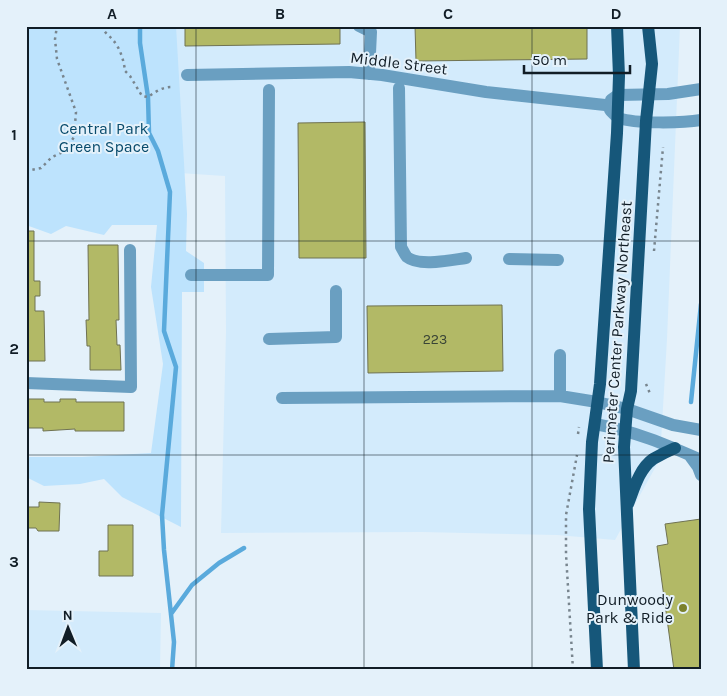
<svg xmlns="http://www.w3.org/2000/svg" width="727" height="696" viewBox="0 0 727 696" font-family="Karla,sans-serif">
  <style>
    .built { fill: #d3ebfc }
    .green { fill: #bde3fd }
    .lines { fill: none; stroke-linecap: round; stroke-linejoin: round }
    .stream { stroke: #5aaadc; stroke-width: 4.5 }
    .building { fill: #b2b966; stroke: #6f7252 }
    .path { stroke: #78858e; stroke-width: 2.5; stroke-dasharray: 2.5 4; stroke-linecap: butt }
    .minor { stroke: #6a9fc1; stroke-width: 12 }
    .major { stroke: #16577a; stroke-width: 12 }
    .grid { fill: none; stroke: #111d26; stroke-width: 1; stroke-opacity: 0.55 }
    .poi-dot { fill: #7b812c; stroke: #e4f1fa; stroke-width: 2 }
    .labels { text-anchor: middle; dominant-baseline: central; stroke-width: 4; stroke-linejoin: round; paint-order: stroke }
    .number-label { font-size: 14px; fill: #394436 }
    .street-label { font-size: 16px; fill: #111d26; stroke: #e4f1fa }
    .park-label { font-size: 16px; fill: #084b6c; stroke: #e4f1fa }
    .poi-label { font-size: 16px; fill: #111d26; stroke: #e4f1fa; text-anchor: end }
    .neatline { fill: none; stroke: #111d26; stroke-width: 2 }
    .grid-label { font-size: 16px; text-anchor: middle; font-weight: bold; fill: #111d26 }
  </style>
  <rect width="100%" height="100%" fill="#e4f1fa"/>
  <!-- built -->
  <path class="built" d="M26,26H680L667,339L660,459L615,540L557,535L422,532L221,533L226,332L225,176L26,163Z
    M26,610L161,613L160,670H26Z"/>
  <!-- green -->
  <path class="green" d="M26,26H176L187,214L186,251L204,263V292H182L181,527L122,497L104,479L80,484L44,486L26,477V457H82L151,453L163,364L151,287L157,225H112L104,235L66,226L51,234L26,225Z"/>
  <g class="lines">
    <!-- stream -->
    <path class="stream" d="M140,26V43L148,97L149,133L158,151L170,192L164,331L176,367L162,515L164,550L174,642L172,670
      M691,402L701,304
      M171,614L192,585L219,563L244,548"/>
  </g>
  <!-- building -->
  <path class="building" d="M185,26H340V44L185,46Z
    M415,26H587V59L416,61Z
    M365,122L366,258H299L298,123Z
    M26,231H34V281H40V296H35V311H44L45,361H26Z
    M88,245H118L119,320H116L117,345H120L121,370H90V346H87L86,320H89Z
    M502,305L503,371L368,373L367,306Z
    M26,399H44V402H60V399H76V402H124V431H75V429L43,431V428H26Z
    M39,502L60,503L59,531H38L36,528H26V507H39Z
    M701,519V670H674L657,546L668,544L665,524Z
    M108,525H133V576H99V551H108Z"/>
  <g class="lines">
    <!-- path -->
    <path class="path" d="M102,26C104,33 108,34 112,39C120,47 124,61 125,71L130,76L142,96L148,97C155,92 164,86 173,87
      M26,171L41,168L52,157L65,151L74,137L76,112L57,59L55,39L57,26
      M654,251L663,147
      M646,384L651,396
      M578,434L579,427
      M573,670L566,554V515L577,455"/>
    <!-- minor -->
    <path class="minor" d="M359,26L371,32
      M369,74L371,32
      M187,75L349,72L382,75L486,92L605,105
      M399,88L401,247C403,250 405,255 407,257C419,267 451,260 466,258
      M611,100L618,95L668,94L701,89
      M610,110C613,113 616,117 619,118C635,124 683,123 701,120
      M509,259L558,260
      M191,275H268L269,90
      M269,339L336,337V291
      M560,355V396L597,402L627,409L673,425L701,430
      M26,383L131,387L130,250
      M282,398L560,396
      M595,424C634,431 665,444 701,460
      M690,456L698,467L701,475"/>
    <!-- major -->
    <path class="major" d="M628,504C634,489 639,469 653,459C660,455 668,451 675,448
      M597,670L589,509L592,442L600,384L617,133L619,76L617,26
      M634,670L624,447L627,409L631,391L646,121L652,64L648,26"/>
  </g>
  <!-- grid -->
  <path class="grid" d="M196,26V670M364,26V670M532,26V670M26,241H701M26,455H701"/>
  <!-- markers -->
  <circle class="poi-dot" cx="683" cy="608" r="5"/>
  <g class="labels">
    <!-- number labels -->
    <g class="number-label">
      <text x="435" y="339">223</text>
    </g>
    <!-- street labels -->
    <g class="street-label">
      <text transform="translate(399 63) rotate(7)">Middle Street</text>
      <text transform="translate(617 332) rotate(-86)">Perimeter Center Parkway Northeast</text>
    </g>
    <!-- park labels -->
    <g class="park-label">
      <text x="104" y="128">Central Park<tspan x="104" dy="18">Green Space</tspan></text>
    </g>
    <!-- poi labels -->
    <g class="poi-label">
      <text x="673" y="599">Dunwoody<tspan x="673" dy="18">Park &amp; Ride</tspan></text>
    </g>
  </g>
  <!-- border -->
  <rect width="727" height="696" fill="none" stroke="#e4f1fa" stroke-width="55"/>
  <!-- north arrow -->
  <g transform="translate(68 628) rotate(359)" stroke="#e4f1fa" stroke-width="4" paint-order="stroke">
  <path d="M0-4L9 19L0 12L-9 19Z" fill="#111d26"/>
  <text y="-8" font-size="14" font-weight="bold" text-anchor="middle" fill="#111d26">N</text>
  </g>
  <!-- scale -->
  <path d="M524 65v8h106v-8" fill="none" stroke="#111d26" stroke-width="2.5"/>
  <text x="532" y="65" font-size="15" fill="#111d26" stroke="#e4f1fa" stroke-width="4" paint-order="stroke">50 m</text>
  <rect x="28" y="28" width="672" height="640" class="neatline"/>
  <g class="grid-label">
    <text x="112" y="19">A</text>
    <text x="280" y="19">B</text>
    <text x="448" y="19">C</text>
    <text x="616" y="19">D</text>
    <text x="14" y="140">1</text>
    <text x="14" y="354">2</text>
    <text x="14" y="567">3</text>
  </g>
</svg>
